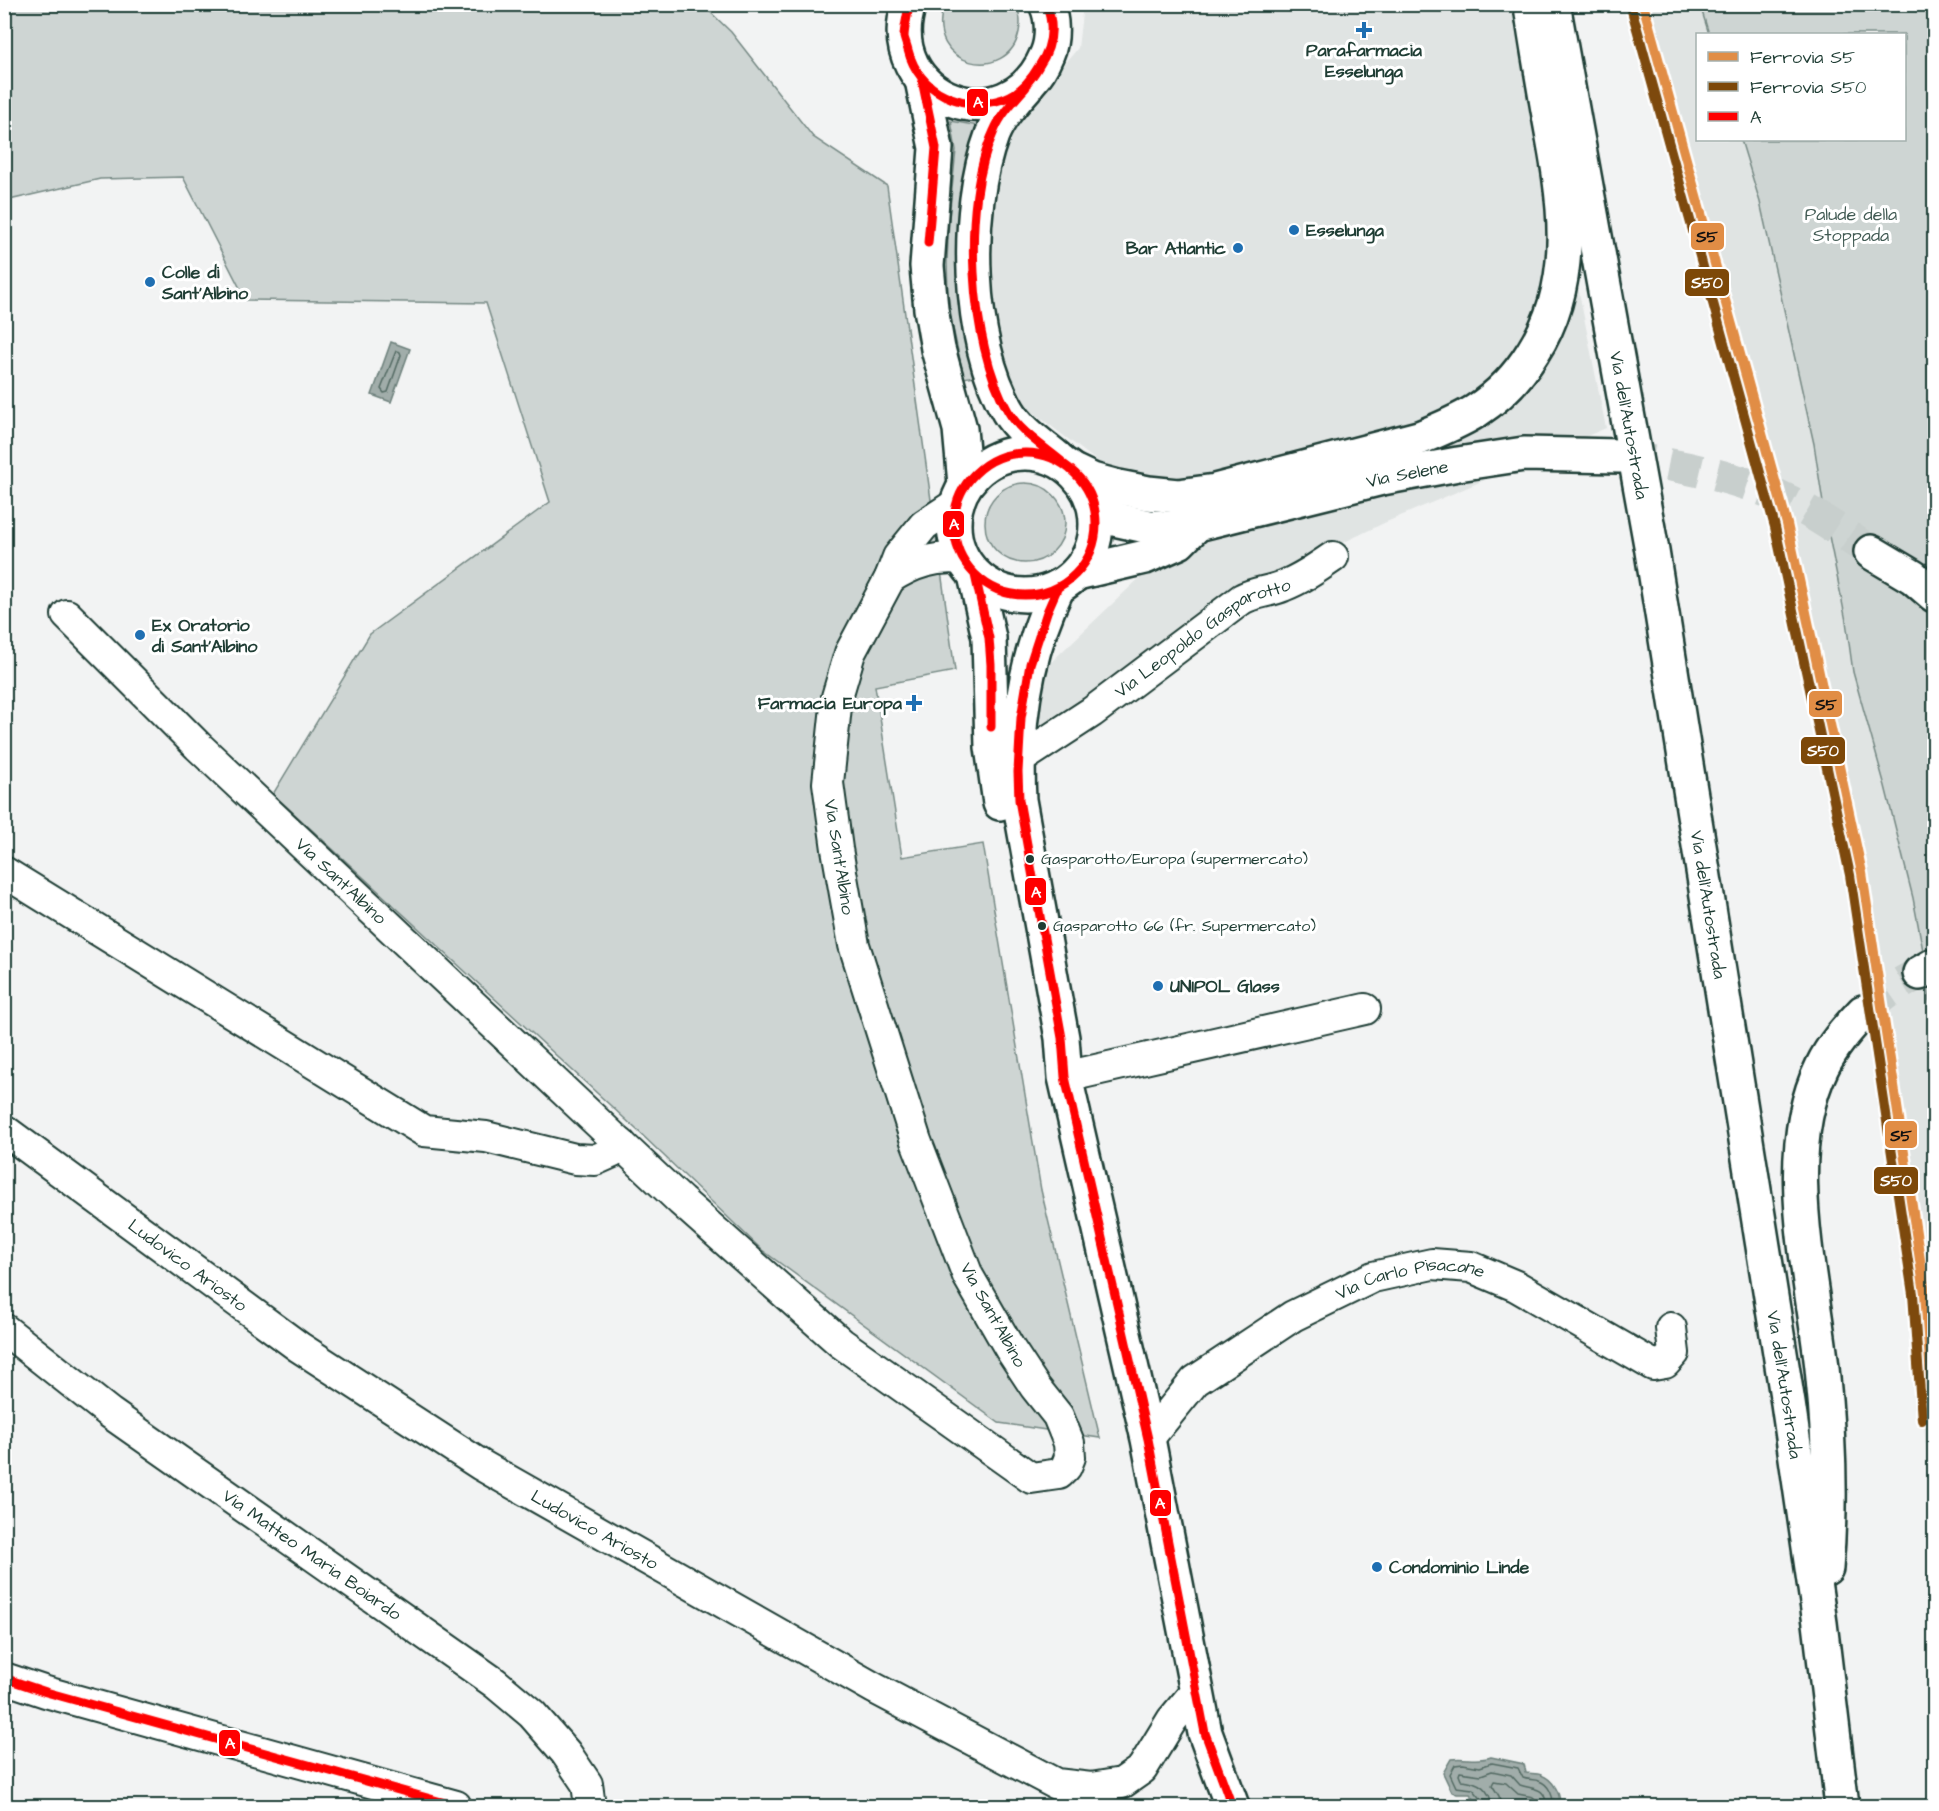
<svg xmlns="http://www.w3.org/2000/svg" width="1939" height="1811" viewBox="0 0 1939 1811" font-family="'Architects Daughter',sans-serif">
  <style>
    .built { fill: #e0e4e3 }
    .green { fill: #ced5d3; stroke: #768984; stroke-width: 1.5 }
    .water { fill: #a1adaa; stroke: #6d807b; stroke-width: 1.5 }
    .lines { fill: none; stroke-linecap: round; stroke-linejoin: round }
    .shore { stroke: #536a63; stroke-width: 1.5 }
    .major-tunnel { stroke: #c8cfcd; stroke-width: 33; stroke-dasharray: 33 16; stroke-linecap: butt }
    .highway-tunnel { stroke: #c8cfcd; stroke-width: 33; stroke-dasharray: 33 16; stroke-linecap: butt }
    .minor-casing { stroke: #1f3d34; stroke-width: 34 }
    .major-casing { stroke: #1f3d34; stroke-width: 38 }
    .highway-casing { stroke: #1f3d34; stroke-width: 38 }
    .minor { stroke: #fff; stroke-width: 30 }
    .major { stroke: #fff; stroke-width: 33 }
    .highway { stroke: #fff; stroke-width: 33 }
    .bus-1-casing { stroke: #fff; stroke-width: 14 }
    .bus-1 { stroke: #f00; stroke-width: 9 }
    .rail-1-casing { stroke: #fff; stroke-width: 15 }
    .rail-2-casing { stroke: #fff; stroke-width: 15 }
    .rail-1 { stroke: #e18d45; stroke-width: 10 }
    .rail-2 { stroke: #7d4808; stroke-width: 10 }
    .poi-dot { fill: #1f6fb2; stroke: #fff; stroke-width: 2 }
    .bus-dot { fill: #1f3d34; stroke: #fff; stroke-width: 2 }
    .labels { text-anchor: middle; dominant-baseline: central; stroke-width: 6; stroke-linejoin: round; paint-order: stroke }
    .bus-label { font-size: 16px; fill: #1f3d34; stroke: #fff; text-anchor: start }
    .poi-label { font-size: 18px; font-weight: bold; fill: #1f3d34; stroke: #fff; text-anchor: start }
    .park-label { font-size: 18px; fill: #425b54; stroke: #fff }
    .street-label { font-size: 18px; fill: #1f3d34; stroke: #fff }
    .line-badge { stroke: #fff; stroke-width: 2 }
    .badge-label { font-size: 16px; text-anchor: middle; font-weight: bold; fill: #fff }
    .pale-badge-label { font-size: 16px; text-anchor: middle; font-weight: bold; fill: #111 }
  </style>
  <rect width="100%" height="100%" fill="#f2f3f3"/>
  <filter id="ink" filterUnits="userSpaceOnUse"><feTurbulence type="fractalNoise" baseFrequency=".0167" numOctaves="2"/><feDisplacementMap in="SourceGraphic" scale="12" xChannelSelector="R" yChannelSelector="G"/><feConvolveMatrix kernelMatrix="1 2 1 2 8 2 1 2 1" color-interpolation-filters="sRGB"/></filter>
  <g filter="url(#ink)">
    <!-- built -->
    <path class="built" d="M1083,5H1522L1606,428L1384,523L1261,582L1040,755L1029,716L1048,665L1188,532L1153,487L1102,465L1021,403L992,346L984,284L996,147L1078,48Z
      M1630,5H1700L1709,34H1698V140H1741L1760,202L1814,444L1825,516L1846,621L1853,672L1885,786L1913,898L1925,961L1934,1043V1590L1923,1402L1850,881L1762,486Z"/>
    <!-- green -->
    <path class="green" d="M4,5H703L731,32L813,137L887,186L955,671L875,686L902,857L983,844L1041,1190L1100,1438L999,1423L762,1250L637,1130L273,794L370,634L550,502L486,303L246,300L183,177L100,179L5,201Z
      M944,5H1016C1020,13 1021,22 1019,32C1009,84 923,68 944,5Z
      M1700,5H1934V1043L1925,961L1913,898L1885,786L1853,672L1846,621L1825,516L1814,444L1760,202L1741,140H1904V34H1709Z
      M951,121L979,126C948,206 952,294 975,376L964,378L952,324L948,294L947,261L949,218L956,150Z
      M985 523a40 40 0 1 1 80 0a40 40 0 1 1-80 0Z"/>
    <!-- water -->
    <path class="water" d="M391,342L410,349L391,402L372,395Z
      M1491,1757L1524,1764L1526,1773C1530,1774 1537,1773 1541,1775C1553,1779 1562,1795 1559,1806H1480L1470,1794H1457L1452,1792L1443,1773L1451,1759C1466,1757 1477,1762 1491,1757Z"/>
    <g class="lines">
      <!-- shore -->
      <path class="shore" d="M396,351L400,352L401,355L388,392L384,393L381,389Z
        M1484,1806L1483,1801L1473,1789L1456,1787L1450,1774L1455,1765L1463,1764L1480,1767L1492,1763L1518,1768L1523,1778C1528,1780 1534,1779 1539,1781C1549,1784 1554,1797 1553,1806
        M1492,1806C1490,1789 1478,1781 1461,1780L1459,1775L1460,1772L1481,1775L1492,1771L1511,1775L1520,1785C1534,1790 1546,1786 1546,1806
        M1501,1806L1499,1796L1492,1785L1494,1781L1506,1783L1518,1794L1533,1797L1536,1800L1537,1806"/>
      <!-- major-tunnel -->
      <path class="major-tunnel" d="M1620,456C1677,466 1736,475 1789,501C1817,515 1844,534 1871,552"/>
      <!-- highway-tunnel -->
      <path class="highway-tunnel" d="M1863,1012C1880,996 1898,984 1920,973"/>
      <!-- minor casing -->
      <g class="minor-casing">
        <g id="minor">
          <path d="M890,578C913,563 935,556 962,559"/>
          <path id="s1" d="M67,615L198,746L681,1201L841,1343L1031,1478L1059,1474L1066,1467L1070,1457L1069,1443L1058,1416L1035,1387L1010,1349L968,1276L916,1141L854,945L837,849L828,783L837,697L850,653L890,578L898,557L924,525L956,504"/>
          <path id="s2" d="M1017,761L1092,712L1242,599C1255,592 1269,592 1283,586C1301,579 1317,568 1333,557"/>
          <path d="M4,872L424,1131L486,1137L575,1159L595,1160L613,1152L621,1144"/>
          <path d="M1065,1077L1365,1009"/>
          <path id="s3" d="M4,1130L299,1347L481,1465L874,1688L1056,1784L1091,1788L1122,1783L1142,1769L1172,1720L1197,1690"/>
          <path id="s4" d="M4,1329L110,1413L495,1683L532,1714L566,1753L587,1784L590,1806"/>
          <path id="s5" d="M1148,1439L1195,1381L1293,1316L1373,1277L1432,1264L1471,1267L1516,1286L1653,1365L1665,1363L1674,1353L1671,1328"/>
          <path d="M4,1678L46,1692L456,1806"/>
        </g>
      </g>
      <!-- major casing -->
      <g class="major-casing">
        <g id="major">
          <path d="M909,4C878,98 1008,148 1047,54C1053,40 1053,18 1046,4"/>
          <path d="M922,80L936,148L927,266L931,309L938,349L960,429L965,484"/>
          <path d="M1026,87C1013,102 999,117 992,135C964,209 967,342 1008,411C1019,430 1040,444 1057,458"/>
          <circle cx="1025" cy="524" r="71"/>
          <path id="s6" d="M1096,511L1118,520L1150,527L1169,528L1197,524L1382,478L1458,464L1524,454L1620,456"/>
          <path d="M1871,552L1913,577L1934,595"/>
          <path d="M1077,573L1145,557L1179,542L1196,525"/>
          <path d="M975,575L989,638L992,747L1000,803"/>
          <path d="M1058,587C1025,654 1015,726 1019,800L1062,1038L1065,1077L1148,1439L1205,1733L1232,1806"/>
        </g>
      </g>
      <!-- highway casing -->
      <g class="highway-casing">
        <g id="highway">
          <path id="s7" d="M1553,4L1651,545L1788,1403L1820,1623L1842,1806"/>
          <path d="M1075,472L1092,480L1118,487L1148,493L1178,496L1215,491L1419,438C1439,430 1458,422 1476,411C1499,396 1519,375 1533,352C1581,278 1563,191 1548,110C1542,75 1536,41 1531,6"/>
          <path d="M1920,973L1934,965"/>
          <path d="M1826,1568C1832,1501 1829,1434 1822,1368C1812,1275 1779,1154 1822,1067C1832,1046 1847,1029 1863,1012"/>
        </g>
      </g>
      <!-- minor -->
      <use href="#minor" class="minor"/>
      <!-- major -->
      <use href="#major" class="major"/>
      <!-- highway -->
      <use href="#highway" class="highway"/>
      <!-- bus-1 casing -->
      <g class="bus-1-casing">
        <path id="bus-1" d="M909,4C908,15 904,27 904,37C905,41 907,46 908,50C919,92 962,112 1003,99C1019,94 1031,80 1039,66C1052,47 1055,26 1046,4
          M922,80L936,148L928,243
          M1026,87C1014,101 1001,114 994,131C961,202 969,344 1008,411C1020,432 1043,446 1061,461
          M954 524a71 71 0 1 1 142 0a71 71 0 1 1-142 0Z
          M975,575L989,638L991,665V727
          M1058,587L1047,612L1030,664L1021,718L1018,772L1019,800L1062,1038L1065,1077L1148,1439L1205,1733L1232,1806
          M4,1678L46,1692L456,1806"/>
      </g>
      <!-- bus-1 -->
      <use href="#bus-1" class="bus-1"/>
      <!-- rail-1 casing -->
      <g class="rail-1-casing">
        <path id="rail-1" d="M1643,4L1787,524L1862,873L1925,1293L1934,1419"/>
      </g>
      <!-- rail-2 casing -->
      <g class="rail-2-casing">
        <path id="rail-2" d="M1631,7L1775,527L1850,875L1913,1294L1922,1420"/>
      </g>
      <!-- rail-1 -->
      <use href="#rail-1" class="rail-1"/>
      <!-- rail-2 -->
      <use href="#rail-2" class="rail-2"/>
    </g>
  </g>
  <!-- markers -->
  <g class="poi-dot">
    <path d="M1361 21h6v6h6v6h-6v6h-6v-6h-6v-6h6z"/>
    <circle cx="1294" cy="230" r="6"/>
    <circle cx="1238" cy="248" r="6"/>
    <circle cx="150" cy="282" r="6"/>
    <circle cx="140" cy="635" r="6"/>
    <path d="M911 694h6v6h6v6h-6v6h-6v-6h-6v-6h6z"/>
    <circle cx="1158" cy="986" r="6"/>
    <circle cx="1377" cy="1567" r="6"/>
  </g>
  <g class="bus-dot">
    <circle cx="1030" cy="859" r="5"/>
    <circle cx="1042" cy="926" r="5"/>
  </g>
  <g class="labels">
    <!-- bus labels -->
    <g class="bus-label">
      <text x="1041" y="859">Gasparotto/Europa (supermercato)</text>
      <text x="1053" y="926">Gasparotto 66 (fr. Supermercato)</text>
    </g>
    <!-- poi labels -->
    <g class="poi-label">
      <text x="1364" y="50" text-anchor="middle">Parafarmacia<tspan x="1364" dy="21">Esselunga</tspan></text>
      <text x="1306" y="230">Esselunga</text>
      <text x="1226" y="248" text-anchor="end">Bar Atlantic</text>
      <text x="162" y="272">Colle di<tspan x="162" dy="21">Sant'Albino</tspan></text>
      <text x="152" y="625">Ex Oratorio<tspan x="152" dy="21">di Sant'Albino</tspan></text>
      <text x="902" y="703" text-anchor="end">Farmacia Europa</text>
      <text x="1170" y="986">UNIPOL Glass</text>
      <text x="1389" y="1567">Condominio Linde</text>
    </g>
    <!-- park labels -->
    <g class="park-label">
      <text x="1851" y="214">Palude della<tspan x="1851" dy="21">Stoppada</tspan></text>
    </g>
    <!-- street labels -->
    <g class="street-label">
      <text stroke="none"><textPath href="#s7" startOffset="428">Via dell'Autostrada</textPath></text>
      <text stroke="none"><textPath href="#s6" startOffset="320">Via Selene</textPath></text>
      <text stroke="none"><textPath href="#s2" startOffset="224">Via Leopoldo Gasparotto</textPath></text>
      <text transform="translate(839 857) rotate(81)">Via Sant'Albino</text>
      <text stroke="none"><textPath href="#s1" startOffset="382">Via Sant'Albino</textPath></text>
      <text stroke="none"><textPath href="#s7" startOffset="914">Via dell'Autostrada</textPath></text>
      <text stroke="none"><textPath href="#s3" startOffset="228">Ludovico Ariosto</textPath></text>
      <text stroke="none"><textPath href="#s5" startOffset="318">Via Carlo Pisacane</textPath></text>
      <text transform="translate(993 1315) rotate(61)">Via Sant'Albino</text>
      <text stroke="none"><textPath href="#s7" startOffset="1400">Via dell'Autostrada</textPath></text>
      <text stroke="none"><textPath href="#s3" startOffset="714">Ludovico Ariosto</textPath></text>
      <text stroke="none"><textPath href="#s4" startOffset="382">Via Matteo Maria Boiardo</textPath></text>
    </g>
  </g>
  <g class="line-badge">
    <rect x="966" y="88" width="23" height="29" rx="6" fill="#f00"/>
    <rect x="1690" y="222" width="35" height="29" rx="6" fill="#e18d45"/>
    <rect x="1684" y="268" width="46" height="29" rx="6" fill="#7d4808"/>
    <rect x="942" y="510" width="23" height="28" rx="6" fill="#f00"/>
    <rect x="1808" y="690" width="35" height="28" rx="6" fill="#e18d45"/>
    <rect x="1800" y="736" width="46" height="29" rx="6" fill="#7d4808"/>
    <rect x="1024" y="877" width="23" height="29" rx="6" fill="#f00"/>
    <rect x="1884" y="1120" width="34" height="29" rx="6" fill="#e18d45"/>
    <rect x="1873" y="1166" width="46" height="29" rx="6" fill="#7d4808"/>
    <rect x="1149" y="1489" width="23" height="28" rx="6" fill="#f00"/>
    <rect x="218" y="1729" width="23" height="28" rx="6" fill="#f00"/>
  </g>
  <g class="badge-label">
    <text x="978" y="108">A</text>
    <text x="1707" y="288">S50</text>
    <text x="954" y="530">A</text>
    <text x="1823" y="756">S50</text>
    <text x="1036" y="898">A</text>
    <text x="1896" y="1186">S50</text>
    <text x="1160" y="1509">A</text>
    <text x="230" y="1749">A</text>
  </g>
  <g class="pale-badge-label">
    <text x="1707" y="242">S5</text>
    <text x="1826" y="710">S5</text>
    <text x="1901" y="1141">S5</text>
  </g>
  <!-- margin -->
  <rect width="1939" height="1811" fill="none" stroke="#fff" stroke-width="24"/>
  <rect x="12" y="12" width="1915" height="1787" fill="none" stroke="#1f3d34" stroke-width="2" filter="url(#ink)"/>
  <!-- legend -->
  <rect x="1696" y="33" width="210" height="108" fill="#ffffff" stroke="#a5b1ae" stroke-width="1.5"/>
  <rect x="1708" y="52" width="30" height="9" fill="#e18d45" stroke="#a5b1ae" stroke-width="1.5"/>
  <text x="1750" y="63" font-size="18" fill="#1f3d34">Ferrovia S5</text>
  <rect x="1708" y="82" width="30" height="9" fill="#7d4808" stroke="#a5b1ae" stroke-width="1.5"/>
  <text x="1750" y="93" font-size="18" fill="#1f3d34">Ferrovia S50</text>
  <rect x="1708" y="112" width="30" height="9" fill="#ff0000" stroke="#a5b1ae" stroke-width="1.5"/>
  <text x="1750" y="123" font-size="18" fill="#1f3d34">A</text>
</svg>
